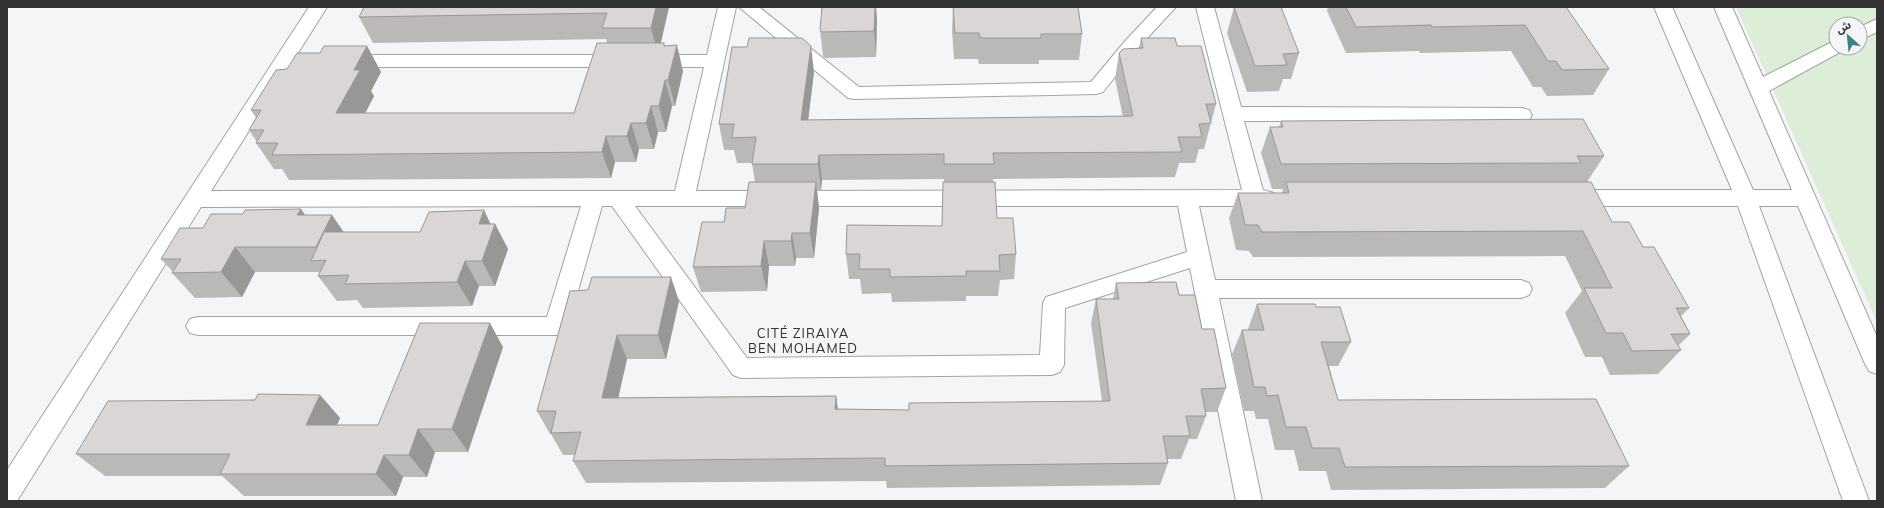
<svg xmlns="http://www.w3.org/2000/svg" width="1884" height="508" viewBox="0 0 1884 508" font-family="Mulish,'Noto Sans Arabic',sans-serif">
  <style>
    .green { fill: #dcedd8; fill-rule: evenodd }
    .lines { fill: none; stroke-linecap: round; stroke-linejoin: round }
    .minor-casing { stroke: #a3a3a6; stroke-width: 2 }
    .minor { fill: #fff; fill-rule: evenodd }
    .wall { fill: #bbb8b8 }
    .shaded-wall { fill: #999696 }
    .building { fill: #dad6d6; stroke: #999696 }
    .labels { text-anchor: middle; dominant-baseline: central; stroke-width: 3.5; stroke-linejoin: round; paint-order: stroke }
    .quarter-label { font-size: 13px; letter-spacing: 1px; fill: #323233; stroke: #f5f5f8 }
  </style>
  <rect width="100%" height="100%" fill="#f5f5f8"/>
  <!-- green -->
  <path class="green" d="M1736,7H1877V322ZM1836,24H1860V48H1836Z"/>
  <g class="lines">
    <!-- minor casing -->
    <g class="minor-casing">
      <path id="minor" d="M309,7H327L211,191H675L704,67H346L339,65L337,61L339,57L346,55H707L718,7H736L696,191L1242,190L1196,7H1214L1241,107L1522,108L1529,110L1532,115L1529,120L1522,122L1244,121L1263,190L1274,193L1277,198L1274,203L1267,206H1199L1215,280H1521L1529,283L1532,289L1529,295L1521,298H1219L1262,501H1236L1190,268L1065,308L1064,365L1060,372L1052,375L741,378L733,375L612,206H602L568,326L564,333L556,335H198L190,333L186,326L190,319L198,317H547L581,206L201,207L17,501H7V470ZM635,206H1178L1187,252L1046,297L1043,303L1040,355L747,358Z
        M739,7H759L859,87L1091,82L1126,40L1157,7H1176L1138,48L1103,92L1096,94L855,99L848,98Z
        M1654,7H1672L1753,190H1792L1714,7H1732L1763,77L1830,43L1836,41V48H1845L1842,51L1769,91L1877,337V374L1869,371L1865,364L1798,206H1759L1869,501H1843L1738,206H1569L1562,203L1559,198L1562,193L1569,190H1732Z
        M1877,19V32L1860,40V27Z"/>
    </g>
    <!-- minor -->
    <use href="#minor" class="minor"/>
  </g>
  <!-- wall -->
  <path class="wall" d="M364,7H669L661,43H664L665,46L683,71L675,106H672L666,132H658L654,149H639L636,162H615L611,178L289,180L282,169H274L256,143L257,142L249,130L256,118L251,110L287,69L320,53L367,46L381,72L371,91L374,96L365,113H574L607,43L606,39L373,43L359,17Z
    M953,7L1082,34L1079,60H1039V64H979L978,59H954L952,31Z
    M1234,7L1299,53L1291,79H1283L1279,91L1247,92L1227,33Z
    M1328,7H1566L1609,69L1593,95L1547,96L1541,87H1533L1511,51L1420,53L1419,51L1346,53L1327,11Z
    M877,18L876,57L825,58L823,56L820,30Z
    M1141,38L1177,46L1216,104L1204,149H1199L1195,163H1179L1175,177L993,179L997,218L1016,254L1014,279L1000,280L998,296H966V301L892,302L891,293L862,294L860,279H849L846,254L942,226L944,179L822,180L821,190H817L819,208L814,258H796L795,266H769L767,291L701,292L693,267L724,222L745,208L755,182L752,163H737L734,150H724L719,124L814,72L808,120L1123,117L1115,79L1119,53L1139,48Z
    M1281,121L1604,156L1587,182H1568L1612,222L1643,247L1689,308L1681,316L1690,334L1678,346L1681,350L1658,374L1610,375L1602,357H1585L1565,313L1582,291L1565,256L1253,257L1249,251L1236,250L1229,218L1238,193H1282L1283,189H1272L1261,153L1270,127H1279Z
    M305,215H332L344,232H420L495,224L508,249L495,286H479L472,306L363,308L357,300L337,301L318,276L320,273L319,272H255L242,297L195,298L172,273L173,272L161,259L203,228Z
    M1116,283L1179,295L1202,329L1226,388L1217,412H1205L1206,416L1197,439H1189L1181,459H1167L1168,463L1160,485L887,488L886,481L586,483L573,461L575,455H563L551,434H550L537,411L570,291L679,301L666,359H627L618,398L836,396L838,409L909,410L1102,401L1091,323L1096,299H1113Z
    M1257,304L1316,307L1351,342L1338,366H1329L1338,400L1629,466L1605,488L1331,490L1326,471H1299L1294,450H1275L1268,419H1256L1254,411H1244L1232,354L1242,330H1248V329Z
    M503,347L468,452H435L427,477H403L396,496H244L222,476H105L76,454L255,400L320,395L340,418L337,425H378Z"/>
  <!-- shaded-wall -->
  <path class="shaded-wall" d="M656,7H669L658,54L651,28Z
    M875,7H876L877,18L876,57L874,31Z
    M677,45L683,71L675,106L668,80Z
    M367,46L381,72L371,91L374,96L352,139L336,113L354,70Z
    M811,46L814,72L805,146L801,120Z
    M665,80L672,106L666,132L659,106Z
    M651,106L658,132L654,149L646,123Z
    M631,123L639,149L636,162L627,136Z
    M606,136L615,162L611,178L602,152Z
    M819,155L822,180L821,190L818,164Z
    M816,182L819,208L814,258L810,233Z
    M301,209L319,235L297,215Z
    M484,210L493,229L495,224L508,249L495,286L482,261L479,224Z
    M332,215L349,241L334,272L316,247Z
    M792,233L796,258L795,266L791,241Z
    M764,241L769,266L767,291L761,266Z
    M235,247L255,272L242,297L221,272Z
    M465,261L479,286L472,306L457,282Z
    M671,277L679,301L666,359L658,335Z
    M490,323L503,347L468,452L452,429Z
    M617,335L627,359L613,421L602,398Z
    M320,395L340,418L327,448L306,425Z
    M836,396L839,419L835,409Z
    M418,429L435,452L427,477L409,455Z
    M384,455L403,477L396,496L376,474Z"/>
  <!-- building -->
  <path class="building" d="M364,7H656L651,28H602L607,13L359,17Z
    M822,7H875L874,31L822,32L820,30Z
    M953,7H1078L1082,34H1041V38H980L979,33H955Z
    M1234,7H1281L1299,53L1283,54L1287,65L1255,66Z
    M1346,7H1566L1609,69L1562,70L1556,61H1548L1525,25L1432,27L1431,25L1356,27Z
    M749,38H802L811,46L801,120L1133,116L1119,53L1123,49L1143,48L1141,38H1175L1177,46H1201L1216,104H1206L1211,123L1199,124L1202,137H1178L1182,152L993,153L994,164H944V154L819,155L818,164H752L756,137L732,138L734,124H719L732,47H747Z
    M597,43H664V46L677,45L668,80H665L659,106H651L646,123H631L627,136H606L602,152L272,155L278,143H256L264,130H249L261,110H251L276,70L287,69L297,53H320L324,46H367L354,70H360L336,113H574Z
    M1583,119L1604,156H1577L1581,163L1281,164L1270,127H1283L1281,121Z
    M749,182H816L810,233H792L791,241H764L761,266L693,267L702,222H724L726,208H745Z
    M943,182H995L997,218H1013L1016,254L999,255L1000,271H966V276L890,277V269H859L860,254H846L847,225L942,226Z
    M1286,182H1591L1612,222H1629L1643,247H1654L1689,308H1676L1690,334H1671L1681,350L1632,351L1623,333H1606L1584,288H1612L1583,231L1262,232L1258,225H1245L1238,193H1289Z
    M301,209L297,215H332L316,247H235L221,272L172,273L181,259H161L180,228H203L211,214H243L245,210Z
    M484,210L479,224H495L482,261H465L457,282L345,284L349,275L318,276L326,260L311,261L324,232H420L429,212Z
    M592,277H671L658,335H617L602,398L836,396L835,409L909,410V403L1110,401L1096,299H1119L1116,283L1176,282L1179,295H1195L1202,329H1214L1226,388L1201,389L1206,416H1186L1190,436H1163L1168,463L885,466V458L573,461L581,432L551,433L556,411H537L570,291L588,290Z
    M1257,304H1315L1316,307H1340L1351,342H1321L1338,400L1596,399L1629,466L1345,467L1339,448H1312L1306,427H1286L1278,395L1267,396L1265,387H1254L1242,330H1264Z
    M420,323H490L452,429H418L409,455H384L376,474H220L230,454H76L108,401L255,400L258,394L320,395L306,425H378Z"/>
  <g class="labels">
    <!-- quarter labels -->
    <g class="quarter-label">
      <text x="803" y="333">CITÉ ZIRAIYA<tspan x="803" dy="15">BEN MOHAMED</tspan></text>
    </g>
  </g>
  <!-- border -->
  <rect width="1884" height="508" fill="none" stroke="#323233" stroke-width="16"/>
  <!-- north arrow -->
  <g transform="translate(1848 36) rotate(333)"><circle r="19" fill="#f5f5f8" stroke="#a7a7a9"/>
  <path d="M0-3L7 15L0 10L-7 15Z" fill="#3c8480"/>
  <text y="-6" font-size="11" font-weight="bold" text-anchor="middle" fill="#323233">ش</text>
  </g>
</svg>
